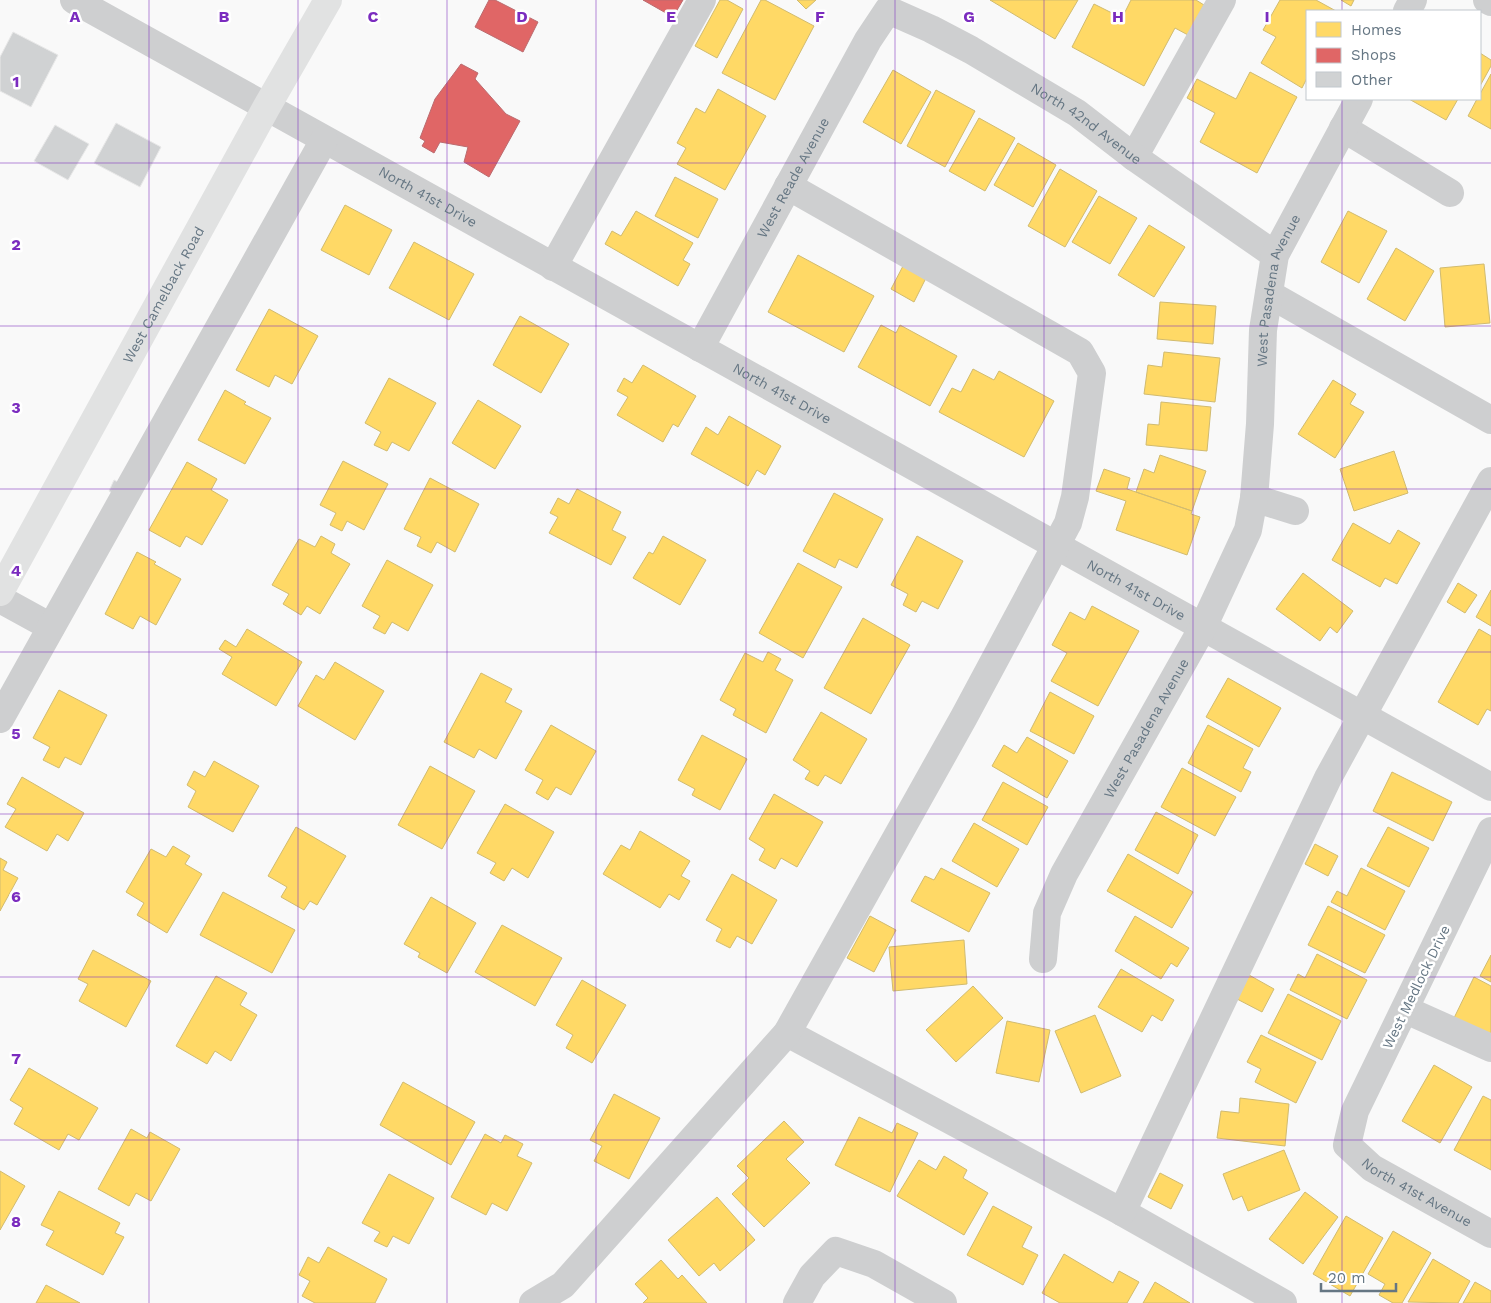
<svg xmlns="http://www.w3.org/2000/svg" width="1491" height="1303" viewBox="0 0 1491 1303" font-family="'Work Sans',sans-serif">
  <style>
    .homes { fill: #ffd966; stroke: #d1bb6f }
    .shops { fill: #e06666; stroke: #bb6b6f }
    .building { fill: #d0d2d3; stroke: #e8e8e8 }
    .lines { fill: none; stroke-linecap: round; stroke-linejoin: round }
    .minor { stroke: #cecfd0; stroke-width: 28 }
    .major { stroke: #e1e2e2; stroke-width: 28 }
    .grid { fill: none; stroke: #7b2cbf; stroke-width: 1; stroke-opacity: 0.55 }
    .labels { text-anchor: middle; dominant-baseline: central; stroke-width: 5; stroke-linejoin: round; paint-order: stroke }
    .street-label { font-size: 14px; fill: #657683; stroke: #fff }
    .grid-label { font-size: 16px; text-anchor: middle; font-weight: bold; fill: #7b2cbf; stroke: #fff; stroke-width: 5; stroke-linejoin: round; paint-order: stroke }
  </style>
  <rect width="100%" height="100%" fill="#f9f9f9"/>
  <!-- homes -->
  <path class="homes" d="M720,0H727L743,9L717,58L695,46Z
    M761,0H765L814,26L775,100L722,73Z
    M797,0H816L806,9Z
    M990,0H1078L1055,39Z
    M1131,0H1196L1204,5L1188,35L1175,28L1144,86L1072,47L1094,4L1122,18Z
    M1280,0H1316L1336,11H1307V78L1302,88L1261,63L1276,37L1263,30Z
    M1341,0H1354L1351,6Z
    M1480,53L1491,60V66L1480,86Z
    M893,70L931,92L901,144L863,122Z
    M1250,72L1297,97L1257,173L1200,142L1215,113L1187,98L1197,79L1236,99Z
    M1491,74V129L1468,116L1477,99H1480V94Z
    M718,89L766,116L725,190L677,164L686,148L677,143L696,108L705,113Z
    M936,90L975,111L945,167L907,146Z
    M1409,99H1458L1446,120Z
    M979,118L1015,138L985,191L949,171Z
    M1018,143L1056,165L1033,207L994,185Z
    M1060,169L1097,191L1065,247L1028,226Z
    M675,177L718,199L698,238L655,216Z
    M1099,196L1137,218L1110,264L1072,242Z
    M345,205L392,230L369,275L321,250Z
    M636,211L693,243L683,260L690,264L678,286L605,244L612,231L621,236Z
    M1348,211L1387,231L1359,283L1321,262Z
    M1149,225L1185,247L1154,297L1118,275Z
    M414,242L474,274L449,320L389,288Z
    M1396,248L1434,271L1405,321L1367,299Z
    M798,255L874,296L844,352L768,312Z
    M1484,264L1490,323L1445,327L1440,268Z
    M903,266L926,278L914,302L891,289Z
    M1160,302L1216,306L1213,344L1157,339Z
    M269,309L318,336L292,384L275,375L269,387L236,370Z
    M520,316L569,344L541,393L493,365Z
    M881,325L896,333L900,325L957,356L930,406L858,367Z
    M1164,352L1220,358L1215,402L1144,394L1148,365L1162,367Z
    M643,365L696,396L678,427L673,424L663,442L617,415L628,397L617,391L624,378L632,383Z
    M973,369L994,380L999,371L1054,401L1024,457L939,412L952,388L961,392Z
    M389,378L436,403L409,451L392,442L387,451L374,445L381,432L365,423Z
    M1333,380L1356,394L1350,404L1364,412L1335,458L1298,434Z
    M225,390L246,402L244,404L271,418L245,464L198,440Z
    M478,400L521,426L495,469L452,443Z
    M1161,402L1211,407L1207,451L1146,445L1148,424L1159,425Z
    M729,416L781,446L765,475L757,470L748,486L691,454L706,427L718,435Z
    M1394,451L1408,493L1354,511L1340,469Z
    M1160,455L1206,471L1192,511L1136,492L1144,469L1154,473Z
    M343,461L388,484L364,530L347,521L342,531L330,525L336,513L320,505Z
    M187,462L217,479L211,490L228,500L202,545L186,536L180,547L149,530Z
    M1104,469L1130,478L1127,489L1192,511L1191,514L1200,517L1187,555L1116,530L1126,501L1096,491Z
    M430,478L479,504L455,552L437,542L431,553L417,546L421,537L404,529Z
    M577,489L621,512L612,530L626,537L611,565L549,533L558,517L550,513L558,498L569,504Z
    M834,493L883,519L857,568L839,559L835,568L803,551Z
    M1353,523L1390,544L1398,530L1420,543L1397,584L1385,578L1380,587L1332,560Z
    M321,536L335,544L331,553L350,564L320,614L307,606L301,615L283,604L289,594L272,585L299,539L315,547Z
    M663,536L706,560L680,605L633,578L649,552L653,554Z
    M917,536L963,561L938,609L922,601L916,612L903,605L908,594L891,585Z
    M137,552L156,562L154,564L181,579L156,625L140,616L133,629L105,614Z
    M387,560L433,585L408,631L392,622L385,634L373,628L380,616L362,606Z
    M798,563L842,587L803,658L759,633Z
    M1303,573L1353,611L1337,633L1330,627L1320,641L1276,609Z
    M1458,583L1477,595L1465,613L1447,602Z
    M1491,590V626L1476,617Z
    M1092,606L1139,631L1098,706L1051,681L1067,653L1052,645L1070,612L1085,620Z
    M863,618L910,645L871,714L824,688Z
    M247,629L302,662L276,706L222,674L232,657L219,649L225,640L236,647Z
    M1479,629L1491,636V711L1487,709L1478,725L1438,702Z
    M768,652L781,659L775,670L793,680L766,733L733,715L736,709L720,700L745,653L763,662Z
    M335,662L384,691L355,740L298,706L316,675L324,680Z
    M481,673L512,689L505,702L522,711L496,759L479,749L474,758L444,742Z
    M1228,678L1281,708L1259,747L1206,717Z
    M59,690L107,715L81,765L65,757L59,768L43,760L50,747L33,738Z
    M1050,692L1094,716L1074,754L1030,731Z
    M821,712L867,739L841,784L825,775L818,786L805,779L810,771L793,760Z
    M551,725L596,751L571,795L556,787L548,800L536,793L543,780L525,770Z
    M1208,725L1253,749L1243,768L1251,772L1241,792L1188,763Z
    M702,735L747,759L720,810L692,795L695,789L678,780Z
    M1027,737L1068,761L1047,798L992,766L1004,745L1017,753Z
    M214,761L259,786L233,832L188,807L196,791L187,785L194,771L205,777Z
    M430,766L475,791L442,849L398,825Z
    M1182,768L1236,797L1215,836L1161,807Z
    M1392,772L1452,802L1433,841L1373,811Z
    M22,777L84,813L68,841L57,834L47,851L5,827L16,809L7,804Z
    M1003,782L1048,807L1027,845L982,820Z
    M774,794L823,822L797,867L781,858L775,869L759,860L765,849L749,839Z
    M505,804L554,832L528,878L512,868L504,881L490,873L496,863L477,853Z
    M1156,812L1198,835L1178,874L1135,850Z
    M974,823L1019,849L997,887L952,861Z
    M296,827L346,856L317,905L310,901L304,910L281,897L287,887L268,876Z
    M1388,827L1429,848L1409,887L1367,866Z
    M640,831L690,861L681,876L690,881L679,900L669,894L660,908L603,874L621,845L630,850Z
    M1315,844L1338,856L1328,876L1305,864Z
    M173,846L190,856L185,864L202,874L167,933L137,915L144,903L126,892L151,849L166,857Z
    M1128,854L1193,892L1172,928L1107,891Z
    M0,858L7,862L3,870L18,878L0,911Z
    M941,868L990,893L969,932L911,901L925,876L934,880Z
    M1361,868L1405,891L1385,930L1331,902L1337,891L1347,896Z
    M732,874L777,900L752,944L737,936L730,948L716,941L722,929L706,920Z
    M223,892L295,930L272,973L200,935Z
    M431,897L476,923L447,973L418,957L420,953L404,944Z
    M1328,906L1385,935L1365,973L1308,945Z
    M870,916L896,930L874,972L847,958Z
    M1135,916L1189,948L1177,967L1171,963L1161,979L1115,951Z
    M502,925L562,958L535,1006L475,972Z
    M964,940L967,984L893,991L889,947Z
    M93,950L151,981L126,1027L79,1001L88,984L78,979Z
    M1317,954L1367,980L1347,1019L1290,990L1298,974L1305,978Z
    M1491,955V982L1480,976Z
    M1121,969L1174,1000L1162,1021L1152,1015L1142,1032L1098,1007Z
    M1249,975L1274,989L1262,1012L1237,999Z
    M216,976L247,993L240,1005L257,1015L231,1061L215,1051L207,1064L176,1046Z
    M1474,977L1491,986V1036L1454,1018Z
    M582,980L626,1005L592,1063L566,1048L573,1035L556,1025Z
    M973,986L1003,1018L956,1062L926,1030Z
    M1288,994L1341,1021L1322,1060L1268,1033Z
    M1095,1015L1121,1076L1081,1093L1055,1031Z
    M1007,1021L1050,1030L1039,1082L996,1073Z
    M1261,1035L1316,1062L1296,1103L1255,1082L1261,1069L1247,1062Z
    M1434,1065L1472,1087L1440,1143L1402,1121Z
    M29,1068L98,1108L79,1140L68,1134L59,1150L14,1124L23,1108L10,1100Z
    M403,1082L475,1122L451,1165L380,1125Z
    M614,1094L660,1118L629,1179L594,1161L602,1146L590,1140Z
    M1483,1096L1491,1100V1170L1454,1150Z
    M1240,1098L1289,1104L1285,1146L1217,1138L1221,1111L1239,1113Z
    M859,1117L892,1133L897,1123L918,1133L890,1192L835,1165Z
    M784,1121L804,1142L786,1159L810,1183L764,1227L732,1194L749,1178L737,1166Z
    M131,1129L147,1138L150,1132L180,1149L151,1201L136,1193L129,1206L98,1189Z
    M485,1134L501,1143L505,1135L523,1144L517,1156L532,1163L507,1211L492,1203L486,1215L451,1197Z
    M1284,1150L1300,1190L1248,1211L1242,1196L1233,1200L1223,1174Z
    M944,1156L967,1170L963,1178L988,1193L964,1235L897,1196L919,1160L936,1170Z
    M0,1171L25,1186L0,1230Z
    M1160,1173L1183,1185L1171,1209L1148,1197Z
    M389,1174L434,1198L409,1244L393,1236L387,1247L374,1241L380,1232L362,1223Z
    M59,1191L120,1223L115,1233L124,1237L103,1275L46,1245L54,1231L41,1225Z
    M1305,1192L1338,1217L1303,1264L1269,1239Z
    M717,1197L755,1240L720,1271L714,1263L699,1276L668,1240Z
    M993,1206L1032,1227L1022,1247L1038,1255L1023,1285L967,1255Z
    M1346,1216L1383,1238L1350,1296L1313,1274Z
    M1393,1231L1431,1253L1402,1303H1393L1379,1295L1385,1284L1368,1274Z
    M328,1247L387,1279L375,1303H315L302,1296L310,1281L299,1275L308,1257L319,1263Z
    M1064,1254L1113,1283L1119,1271L1139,1282L1127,1303H1060L1042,1293Z
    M1433,1259L1470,1281L1458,1303L1408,1302Z
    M661,1260L678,1279L682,1275L707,1303H643L648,1298L635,1284Z
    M1155,1282L1190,1303H1143Z
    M1475,1282L1491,1291V1303H1463Z
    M46,1285L80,1303H36Z"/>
  <!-- shops -->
  <path class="shops" d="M489,0H495L538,22L523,52L475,27Z
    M643,0H683L673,17Z
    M461,64L478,73L475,79L506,114L520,121L489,177L464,162L468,147L440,142L434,153L422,146L425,141L420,138L435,99Z"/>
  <!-- building -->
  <path class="building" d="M13,32L58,55L31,107L0,91V57Z
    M116,123L161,147L140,187L94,163Z
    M55,125L89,144L68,180L34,161Z
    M114,480L118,482L112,493L109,491Z"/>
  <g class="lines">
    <!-- minor -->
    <g class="minor">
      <path id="s1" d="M74,0L1491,787"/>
      <path d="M1487,0L1491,2"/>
      <path d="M1407,11L1413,0"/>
      <path d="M1343,128L1450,193"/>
      <path d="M1134,157L1222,0"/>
      <path d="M553,267L702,0"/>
      <path d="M1269,294L1491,420"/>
      <path id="s2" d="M700,348L868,40L888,10L931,29L971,50L1077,113L1134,157L1275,255"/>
      <path d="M1254,498L1295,511"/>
      <path d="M0,599L51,627"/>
      <path d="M0,719L324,140"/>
      <path id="s3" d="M1491,831L1355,1111L1347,1145L1372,1168L1491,1234"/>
      <path id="s4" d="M1043,959L1047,913L1064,874L1203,627L1248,530L1254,498L1260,424L1263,330L1275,255L1359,99"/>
      <path d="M1406,1010L1491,1048"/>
      <path d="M787,1033L1122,1212L1283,1303"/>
      <path d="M1122,1212L1328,778L1491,481"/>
      <path d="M533,1303L563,1285L787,1033L964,717L1068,523L1075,497L1092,373L1080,352L788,186"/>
      <path d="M797,1303L812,1276L836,1251L874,1264L943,1303"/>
    </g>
    <!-- major -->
    <path class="major" id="s5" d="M0,592L266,108L328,0"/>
  </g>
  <!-- grid -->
  <path class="grid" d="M149,0V1303M298,0V1303M447,0V1303M596,0V1303M746,0V1303M895,0V1303M1044,0V1303M1193,0V1303M1342,0V11M1342,99V1303M0,163H1491M0,326H1491M0,489H1491M0,652H1491M0,814H1491M0,977H1491M0,1140H1491"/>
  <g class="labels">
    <!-- street labels -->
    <g class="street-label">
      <text stroke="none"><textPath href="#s2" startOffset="616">North 42nd Avenue</textPath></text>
      <text stroke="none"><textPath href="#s2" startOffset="194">West Reade Avenue</textPath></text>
      <text stroke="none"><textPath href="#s1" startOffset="405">North 41st Drive</textPath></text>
      <text stroke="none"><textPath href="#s4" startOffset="722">West Pasadena Avenue</textPath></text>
      <text stroke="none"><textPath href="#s5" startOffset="339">West Camelback Road</textPath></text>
      <text stroke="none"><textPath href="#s1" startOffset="810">North 41st Drive</textPath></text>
      <text stroke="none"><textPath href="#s1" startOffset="1215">North 41st Drive</textPath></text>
      <text stroke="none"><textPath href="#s4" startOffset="256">West Pasadena Avenue</textPath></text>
      <text transform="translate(1416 987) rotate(-64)">West Medlock Drive</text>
      <text stroke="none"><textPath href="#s3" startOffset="431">North 41st Avenue</textPath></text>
    </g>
  </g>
  <g class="grid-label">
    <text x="75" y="22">A</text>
    <text x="224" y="22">B</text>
    <text x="373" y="22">C</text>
    <text x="522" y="22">D</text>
    <text x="671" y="22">E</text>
    <text x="820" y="22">F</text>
    <text x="969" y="22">G</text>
    <text x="1118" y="22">H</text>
    <text x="1267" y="22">I</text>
    <text x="16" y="87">1</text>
    <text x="16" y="250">2</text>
    <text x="16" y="413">3</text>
    <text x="16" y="576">4</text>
    <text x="16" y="739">5</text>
    <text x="16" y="902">6</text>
    <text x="16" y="1064">7</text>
    <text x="16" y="1227">8</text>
  </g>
  <!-- legend -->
  <rect x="1306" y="10" width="175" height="90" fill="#ffffff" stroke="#c1c8cd"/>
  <rect x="1316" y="22" width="25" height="15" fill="#ffd966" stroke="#c1c8cd"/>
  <text x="1351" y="35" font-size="15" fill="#657683">Homes</text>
  <rect x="1316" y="48" width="25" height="15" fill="#e06666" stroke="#c1c8cd"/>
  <text x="1351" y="60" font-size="15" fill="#657683">Shops</text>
  <rect x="1316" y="72" width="25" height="15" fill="#d0d2d3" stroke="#c1c8cd"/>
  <text x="1351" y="85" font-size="15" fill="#657683">Other</text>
  <!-- scale -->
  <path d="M1321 1283v8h75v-8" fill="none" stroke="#657683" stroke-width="2.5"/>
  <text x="1328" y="1283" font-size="15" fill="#657683" stroke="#ffffff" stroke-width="4" paint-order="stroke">20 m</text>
</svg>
